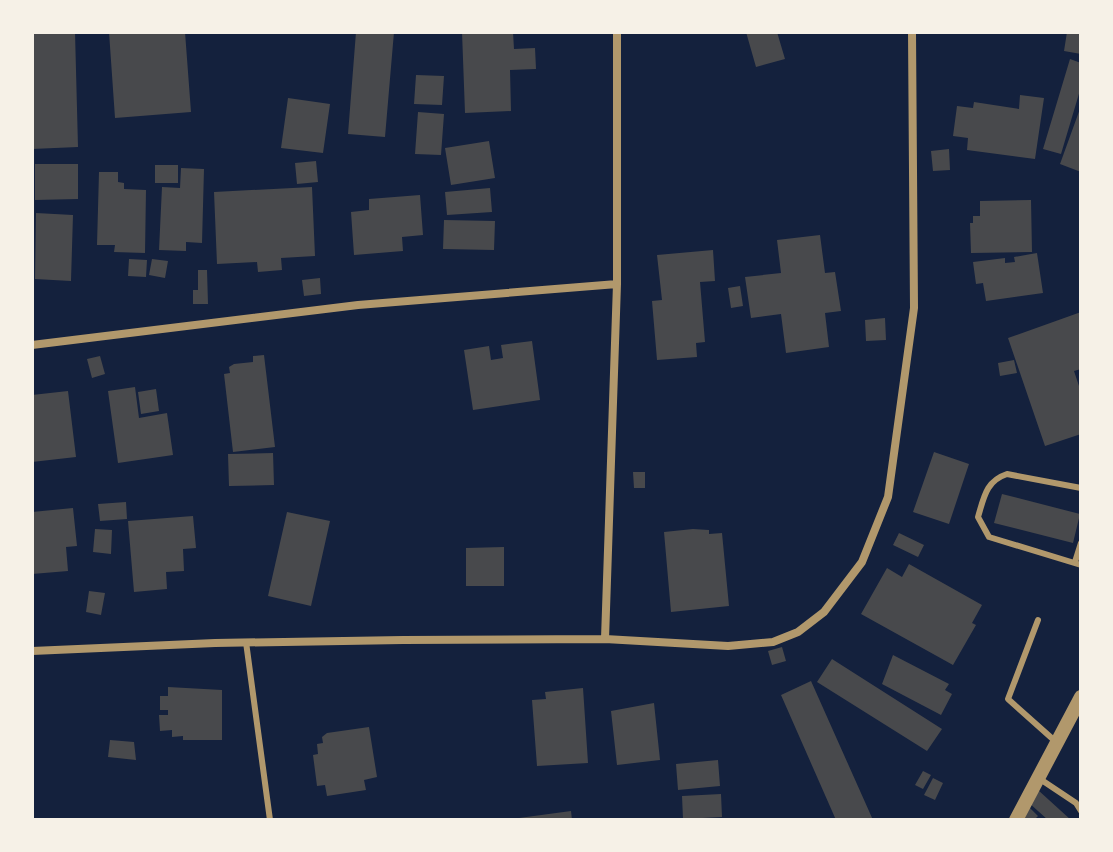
<svg xmlns="http://www.w3.org/2000/svg" width="1113" height="852" viewBox="0 0 1113 852" font-family="Merriweather,serif">
  <style>
    .building { fill: #48494c }
    .lines { fill: none; stroke-linecap: round; stroke-linejoin: round }
    .service { stroke: #b1986c; stroke-width: 6 }
    .minor { stroke: #b1986c; stroke-width: 8 }
    .tertiary { stroke: #b1986c; stroke-width: 14 }
  </style>
  <rect width="100%" height="100%" fill="#14213d"/>
  <!-- building -->
  <path class="building" d="M32,32H75L78,147L32,149Z
    M109,32H185L191,112L115,118Z
    M356,32H394L385,137L348,134Z
    M462,32H513L514,49L535,48L536,69L510,70L511,111L465,113Z
    M746,32H777L785,59L756,67Z
    M1067,32H1081V54L1064,51Z
    M1070,59L1081,63V87L1061,154L1043,149Z
    M416,75L444,76L442,105L414,104Z
    M1020,95L1044,98L1035,159L967,150L968,138L953,136L957,106L973,108L974,102L1019,109Z
    M288,98L330,104L323,153L281,148Z
    M1081,106V172L1060,164Z
    M418,112L444,114L441,155L415,154Z
    M489,141L495,178L451,185L445,148Z
    M949,149L950,170L933,171L931,151Z
    M316,161L318,182L297,184L295,163Z
    M35,164H78V199L35,200Z
    M155,165H178V183H155Z
    M181,168L204,169L202,243L186,242V251L159,250L162,187L180,188Z
    M99,172H118V182L124,183V189L146,190L145,253L114,252L115,245H97Z
    M312,187L315,256L281,258L282,270L258,272L257,262L217,264L214,192Z
    M490,188L492,212L447,215L445,192Z
    M420,195L423,235L402,237L403,251L354,255L351,212L369,210V199Z
    M1031,200L1032,252L971,253L970,223H973V216H980V201Z
    M36,213L73,215L71,281L35,279Z
    M444,220L495,221L494,250L443,249Z
    M820,235L825,273L835,272L841,311L825,313L829,347L786,353L781,314L751,318L745,277L781,273L777,240Z
    M713,250L715,281L700,282L705,342L696,343L697,357L657,360L652,301L662,300L657,255Z
    M1037,253L1043,293L986,301L983,283L976,284L973,262L1005,258V263L1015,262L1014,257Z
    M129,259L147,260L146,277L128,276Z
    M152,259L168,261L165,278L149,275Z
    M198,270H207L208,304H193V290H198Z
    M320,278L321,294L304,296L302,280Z
    M740,286L743,306L731,308L728,288Z
    M1081,312V369L1074,371L1081,392V434L1045,446L1008,338Z
    M885,318L886,340L866,341L865,320Z
    M532,341L540,400L473,410L464,350L489,346L491,360L503,358L501,345Z
    M264,355L275,447L233,452L224,374L230,373L229,367L234,364L253,362V356Z
    M100,356L105,374L92,378L87,359Z
    M1014,360L1017,373L1000,376L998,363Z
    M135,387L139,418L167,413L173,455L118,463L108,391Z
    M156,389L159,411L141,414L138,392Z
    M68,391L76,457L32,462V395Z
    M934,452L969,464L949,524L913,512Z
    M273,453L274,485L229,486L228,454Z
    M633,472H645V488H634Z
    M1002,494L1080,514L1073,543L994,523Z
    M126,502L127,519L100,521L98,504Z
    M73,508L77,546L66,547L68,571L32,574V512Z
    M287,512L330,521L311,606L268,596Z
    M193,516L196,548L183,549L184,571L166,572L167,589L134,592L128,521Z
    M95,529L112,530L111,554L93,552Z
    M693,529L709,530V534L722,533L729,606L671,612L664,532Z
    M899,533L924,545L918,557L893,545Z
    M504,547V586H466V548Z
    M909,564L982,605L972,623L976,625L953,665L861,614L887,568L902,577Z
    M89,591L105,593L101,615L86,612Z
    M782,647L786,661L772,665L768,651Z
    M893,655L949,684L945,690L952,694L941,715L882,684Z
    M832,659L942,729L927,751L817,682Z
    M811,681L873,820H836L781,695Z
    M168,687L222,690V740H183V736L172,737V730L160,731L159,715H168V710H160V696H168Z
    M583,688L588,763L537,766L532,700L546,699L545,692Z
    M654,703L660,760L617,765L611,711Z
    M369,727L377,777L364,780L366,790L327,796L325,785L317,786L313,755L318,754L317,744L323,743L322,737L327,733Z
    M110,740L134,742L136,760L108,757Z
    M718,760L720,786L678,790L676,764Z
    M923,771L931,775L923,789L915,785Z
    M933,778L943,783L935,800L924,795Z
    M1038,790L1071,820H1048L1028,802Z
    M721,794L722,817L683,819L682,796Z
    M1026,804L1038,816L1034,820H1017Z
    M571,811L572,820H519V818Z"/>
  <g class="lines">
    <!-- service -->
    <path class="service" d="M1081,488L1007,474C986,481 984,497 978,517L989,537L1081,565
      M1075,562L1081,543
      M1038,620L1008,699L1055,741
      M246,642L270,820
      M1040,779L1076,803L1081,811"/>
    <!-- minor -->
    <path class="minor" d="M32,345L358,305L617,284
      M605,639L617,284V32
      M32,651L215,643L403,640L605,639L728,646L773,642L798,632L824,612L862,562L888,497L914,308L912,32"/>
    <!-- tertiary -->
    <path class="tertiary" d="M1016,820L1081,697"/>
  </g>
  <!-- border -->
  <rect width="1113" height="852" fill="none" stroke="#f6f1e7" stroke-width="68"/>
</svg>
